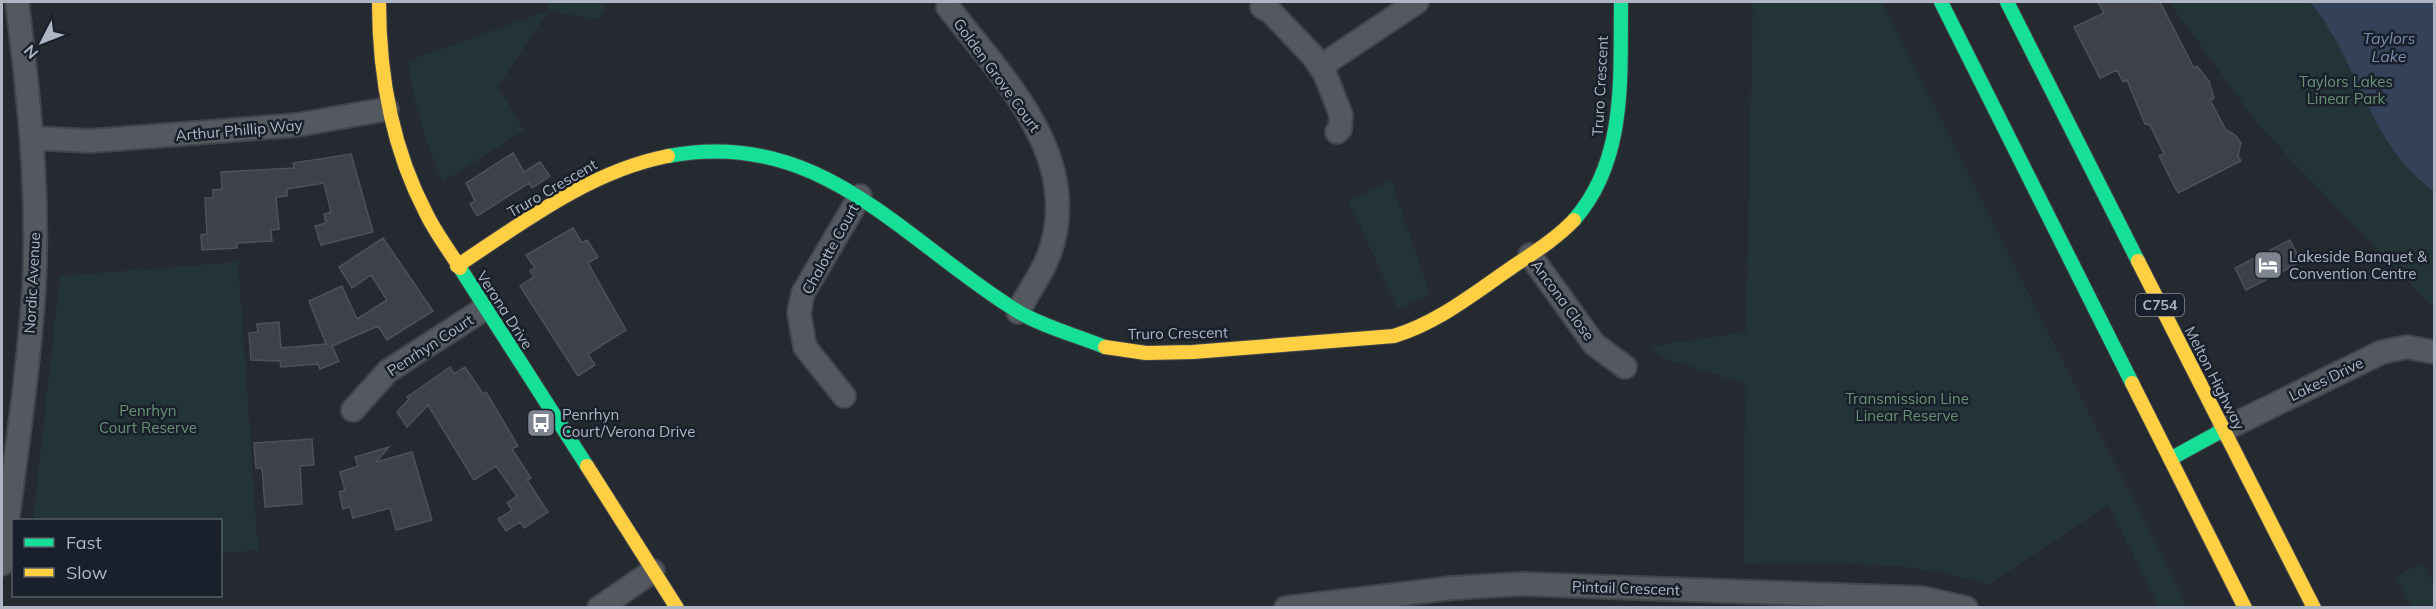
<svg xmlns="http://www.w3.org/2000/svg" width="2436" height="609" viewBox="0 0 2436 609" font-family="Mulish,sans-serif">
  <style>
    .green { fill: #233437 }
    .water { fill: #334259 }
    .building { fill: #3e4248; stroke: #4d5159; stroke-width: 1.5 }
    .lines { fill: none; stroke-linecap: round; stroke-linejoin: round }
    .street-casing { stroke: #42464c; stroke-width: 26 }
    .fast-casing { stroke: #42464c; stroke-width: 16 }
    .slow-casing { stroke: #42464c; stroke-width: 16 }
    .street { stroke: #54585f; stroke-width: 22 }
    .fast { stroke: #16e098; stroke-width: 14 }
    .slow { stroke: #ffcf43; stroke-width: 14 }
    .labels { text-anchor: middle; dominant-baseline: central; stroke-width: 5; stroke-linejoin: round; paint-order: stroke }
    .shield { fill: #19202b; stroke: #818895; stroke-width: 1.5 }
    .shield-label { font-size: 14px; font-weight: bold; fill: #aeb5c3 }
    .street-label { font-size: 15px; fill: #aeb5c3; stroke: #19202b }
    .park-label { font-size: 15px; fill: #669272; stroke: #19202b }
    .poi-label { font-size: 15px; fill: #aeb5c3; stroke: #19202b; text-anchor: start }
    .water-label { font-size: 16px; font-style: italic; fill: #768bab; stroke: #19202b }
  </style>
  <rect width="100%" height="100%" fill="#252a31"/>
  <!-- green -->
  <path class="green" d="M546,2H608L598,19L548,11L498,87L524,130L443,182C426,143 413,104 408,61L548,11Z
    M1753,2H1882L2187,607H2160L2108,505L1988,585C1910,558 1825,564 1744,564L1745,384L1658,356L1653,346L1746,332Z
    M2169,2H2434V309L2260,127Z
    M1391,181L1430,294L1398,308L1348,201Z
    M238,262L258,550L221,553L220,520H33L60,276Z
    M2423,562L2434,585V607H2412L2396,576Z"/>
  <!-- water -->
  <path class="water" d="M2310,2H2434V191C2369,146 2359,60 2310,2Z"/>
  <!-- building -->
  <path class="building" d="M2098,2H2160L2194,68L2197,66L2209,81L2214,98L2210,100L2226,130L2235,135L2241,143L2238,156L2241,161L2178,193L2159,156L2164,154L2150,125L2145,124L2127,80L2123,82L2117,70L2100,78L2074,27L2104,13Z
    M513,153L524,172L540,162L550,176L532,188L529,183L477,216L470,204L475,201L466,183Z
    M351,154L373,232L321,245L315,226L326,223L324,214L331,212L324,183L287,189V196L276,197L279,229L271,230L272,241L237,243V248L202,250L201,235L207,234L205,198H213V190L222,189L221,172L294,168L293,163Z
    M573,228L582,243L587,240L598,257L588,263L626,330L588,354L595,365L578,376L520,286L534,277L530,271L535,268L526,255Z
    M383,238L433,311L387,340L378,326L332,346L339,361L320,369L318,364L281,367L280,361L251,360L249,333L258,332L257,324L279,322L281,348L326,344L309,301L342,286L357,319L387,300L371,275L352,288L339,267Z
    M2290,240L2301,262L2246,290L2235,268Z
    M450,367L454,374L465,367L483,394L486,392L518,446L512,449L531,478L527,480L548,512L524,528L520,522L506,531L498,519L512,510L507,503L517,496L496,466L474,480L428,405L407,427L397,412L409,399L407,397Z
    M312,439L314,465L300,466L302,504L265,507L262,468H256L254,443Z
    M389,447L376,462L412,452L432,520L396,530L390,508L353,518L350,507L343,509L339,492L345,490L340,472L358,466L355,457Z"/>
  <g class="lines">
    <!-- street casing -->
    <g class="street-casing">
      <path id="street" d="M948,7C1002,77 1083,156 1050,252C1043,273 1028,292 1018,312
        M1262,7L1271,12L1313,56L1325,74L1341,115L1340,129L1337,132
        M1321,66L1417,2
        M32,138L90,141L297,125L387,109
        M1530,255L1594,344L1625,367
        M844,396L805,347L799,313L803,293L860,196
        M353,410L388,371L484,309
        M2223,430L2382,352L2407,347L2434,352
        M2,564C13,472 28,380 34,288C39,192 29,97 17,2
        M599,608L653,571
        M1286,608L1452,588L1521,584L1922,598L1966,608"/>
    </g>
    <!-- fast casing -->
    <g class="fast-casing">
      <path id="fast" d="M1941,2L2132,383
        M2007,2L2138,261
        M668,156C820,127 901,239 1017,311C1041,326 1078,336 1105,347
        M1574,220C1627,160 1620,77 1621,2
        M460,268L587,466
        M2170,459L2223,430"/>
    </g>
    <!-- slow casing -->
    <g class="slow-casing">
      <path id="slow" d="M379,2C379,75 392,148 426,213C435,232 449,250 460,268
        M2138,261L2314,608
        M457,266C522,223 590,171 668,156
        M1105,347L1146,353L1193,352L1394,336C1439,322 1473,294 1511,268C1533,253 1556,239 1574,220
        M2132,383L2245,608
        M587,466L677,608"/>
    </g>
    <!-- street -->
    <use href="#street" class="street"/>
    <!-- fast -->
    <use href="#fast" class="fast"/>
    <!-- slow -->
    <use href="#slow" class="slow"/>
  </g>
  <!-- icons -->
  <defs>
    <g id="hotel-square" transform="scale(1.5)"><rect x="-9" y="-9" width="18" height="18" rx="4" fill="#7e8490" stroke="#19202b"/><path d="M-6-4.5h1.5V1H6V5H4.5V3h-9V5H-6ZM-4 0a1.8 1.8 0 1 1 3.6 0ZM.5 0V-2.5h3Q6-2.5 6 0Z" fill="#fff"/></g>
    <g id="bus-square" transform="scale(1.5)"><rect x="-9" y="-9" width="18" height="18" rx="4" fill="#7e8490" stroke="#19202b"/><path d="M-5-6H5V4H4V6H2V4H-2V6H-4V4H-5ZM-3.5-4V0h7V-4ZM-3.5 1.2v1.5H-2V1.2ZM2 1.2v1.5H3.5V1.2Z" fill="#fff"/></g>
  </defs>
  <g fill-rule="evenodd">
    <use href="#hotel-square" x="2268" y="265"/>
    <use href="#bus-square" x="541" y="423"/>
  </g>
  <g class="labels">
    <!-- shield labels -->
    <rect class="shield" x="2136" y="294" width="48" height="22" rx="4.5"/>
    <g class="shield-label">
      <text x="2160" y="305">C754</text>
    </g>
    <!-- street labels -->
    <g class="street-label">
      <text transform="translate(997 75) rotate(54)">Golden Grove Court</text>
      <text transform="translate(1600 86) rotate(-87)">Truro Crescent</text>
      <text transform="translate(239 130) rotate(-5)">Arthur Phillip Way</text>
      <text transform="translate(552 188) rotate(-30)">Truro Crescent</text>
      <text transform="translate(830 249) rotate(-61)">Chalotte Court</text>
      <text transform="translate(32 283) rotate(-87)">Nordic Avenue</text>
      <text transform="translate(1563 300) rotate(54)">Ancona Close</text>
      <text transform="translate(505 310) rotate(57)">Verona Drive</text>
      <text transform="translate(1178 333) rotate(-1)">Truro Crescent</text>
      <text transform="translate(430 345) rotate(-33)">Penrhyn Court</text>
      <text transform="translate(2215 378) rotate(63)">Melton Highway</text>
      <text transform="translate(2326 379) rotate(-26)">Lakes Drive</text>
      <text transform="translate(1626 588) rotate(2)">Pintail Crescent</text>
    </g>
    <!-- park labels -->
    <g class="park-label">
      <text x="2346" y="81">Taylors Lakes<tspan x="2346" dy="17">Linear Park</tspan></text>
      <text x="1907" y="398">Transmission Line<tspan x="1907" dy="17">Linear Reserve</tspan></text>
      <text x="148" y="410">Penrhyn<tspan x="148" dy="17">Court Reserve</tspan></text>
    </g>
    <!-- poi labels -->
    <g class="poi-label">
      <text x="2289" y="256">Lakeside Banquet &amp;<tspan x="2289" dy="17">Convention Centre</tspan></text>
      <text x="562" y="414">Penrhyn<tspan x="562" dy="17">Court/Verona Drive</tspan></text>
    </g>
    <!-- water labels -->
    <g class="water-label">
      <text x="2389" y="38">Taylors<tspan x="2389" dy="18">Lake</tspan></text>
    </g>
  </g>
  <!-- border -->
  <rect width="2436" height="609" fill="none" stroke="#aeb5c3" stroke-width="6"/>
  <!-- legend -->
  <rect x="12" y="519" width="210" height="78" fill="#19202b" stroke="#555c68" stroke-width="1.5"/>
  <rect x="24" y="538" width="30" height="9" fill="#16e098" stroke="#555c68" stroke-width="1.5"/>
  <text x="66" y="549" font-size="18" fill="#aeb5c3">Fast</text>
  <rect x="24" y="568" width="30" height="9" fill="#ffcf43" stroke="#555c68" stroke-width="1.5"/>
  <text x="66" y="579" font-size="18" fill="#aeb5c3">Slow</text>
  <!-- north arrow -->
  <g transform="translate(42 42) rotate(228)" stroke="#19202b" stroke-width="4.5" paint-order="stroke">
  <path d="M0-4.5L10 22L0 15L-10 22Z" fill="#aeb5c3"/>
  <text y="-9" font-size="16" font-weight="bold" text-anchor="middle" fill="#aeb5c3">N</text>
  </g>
</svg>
